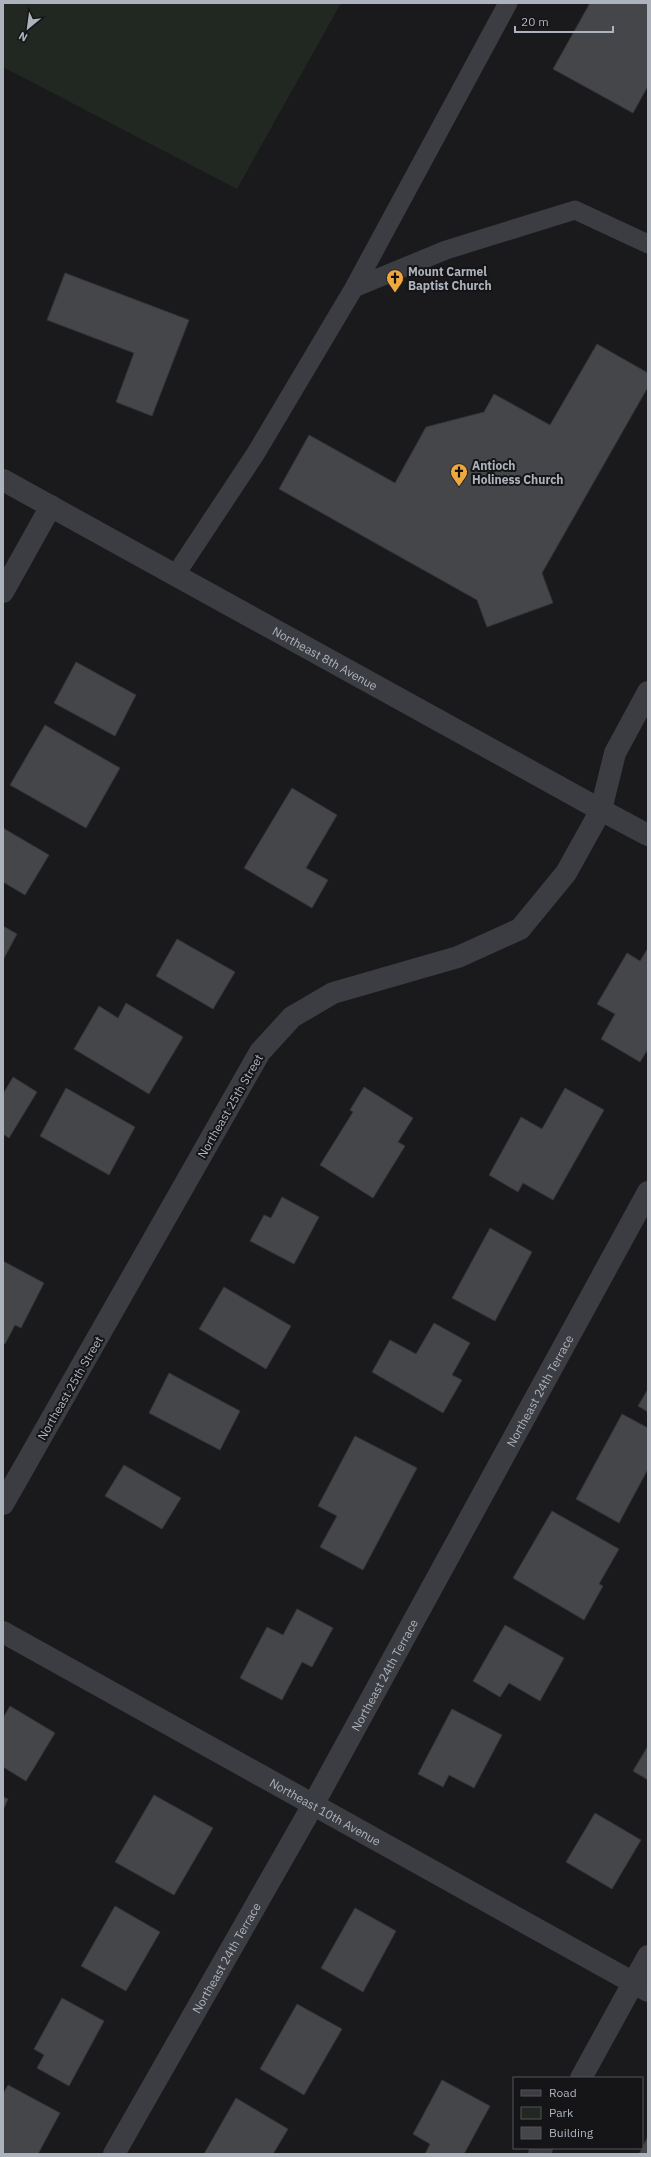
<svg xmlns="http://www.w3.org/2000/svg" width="651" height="2157" viewBox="0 0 651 2157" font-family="'IBM Plex Sans',sans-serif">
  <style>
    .green { fill: #202821 }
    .building { fill: #44464a; stroke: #343539 }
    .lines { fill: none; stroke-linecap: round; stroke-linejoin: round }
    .service { stroke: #3b3d42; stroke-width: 19 }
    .minor { stroke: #3b3d42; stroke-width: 22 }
    .tertiary { stroke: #3b3d42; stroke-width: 22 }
    .labels { text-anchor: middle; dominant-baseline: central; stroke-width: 4; stroke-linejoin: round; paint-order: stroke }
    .poi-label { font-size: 12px; font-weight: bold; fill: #adb3bc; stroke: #151518; text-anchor: start }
    .street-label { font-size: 12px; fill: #adb3bc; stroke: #151518 }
  </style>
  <rect width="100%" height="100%" fill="#1a1a1d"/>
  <!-- green -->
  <path class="green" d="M3,3H341L237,189L3,67Z"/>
  <!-- building -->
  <path class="building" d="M590,3H648V86L633,113L553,69Z
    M65,273L189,320L152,416L116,402L134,353L47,320Z
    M597,344L648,373V387L542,573L553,603L487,627L477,600L279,489L309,435L395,483L426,427L484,412L494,394L550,425Z
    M76,662L136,695L115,736L54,703Z
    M45,725L120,768L86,828L10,785Z
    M292,788L337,815L306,868L328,880L312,908L244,868Z
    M3,828L49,855L25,895L3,882Z
    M3,926L17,934L3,960Z
    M177,939L235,972L213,1009L156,976Z
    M648,948V1049L640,1062L601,1039L615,1014L597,1004L627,953L640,961Z
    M126,1003L183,1037L149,1094L74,1049L99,1006L118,1018Z
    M13,1077L37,1092L9,1138L3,1134V1094Z
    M364,1087L413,1118L398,1142L405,1146L373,1198L320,1165L353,1112L350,1110Z
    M66,1088L135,1127L109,1175L40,1136Z
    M565,1088L604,1110L553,1200L523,1183L518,1192L489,1175L521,1117L542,1129Z
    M282,1197L319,1217L294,1264L250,1241L264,1215L271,1218Z
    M490,1228L532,1252L495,1321L452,1298Z
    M3,1261L44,1283L21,1328L15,1325L5,1344L3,1343Z
    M224,1287L291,1326L266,1369L199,1329Z
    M434,1323L470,1343L452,1375L462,1380L443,1413L372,1372L390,1340L416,1354Z
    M169,1373L240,1411L220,1450L149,1413Z
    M648,1389V1412L638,1406Z
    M622,1414L648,1428V1469L619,1523L576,1499Z
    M355,1436L417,1468L363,1570L320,1547L337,1516L318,1506Z
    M124,1465L181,1498L162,1529L105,1496Z
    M552,1511L619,1549L599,1584L603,1586L584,1620L513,1578Z
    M297,1609L333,1628L312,1667L302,1662L282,1700L240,1678L267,1627L283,1635Z
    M505,1625L564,1658L540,1701L509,1683L500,1697L473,1681Z
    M10,1706L55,1733L26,1781L3,1767V1718Z
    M452,1709L502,1735L474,1788L449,1775L443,1787L418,1774Z
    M648,1746V1780L633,1771Z
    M154,1795L213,1828L174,1895L115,1862Z
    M3,1797L8,1799L3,1810Z
    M595,1813L641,1840L612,1889L566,1862Z
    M115,1906L160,1932L126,1991L81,1966Z
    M355,1908L396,1931L363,1992L321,1968Z
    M62,1998L104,2021L69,2086L37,2068L44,2055L34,2049Z
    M297,2004L342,2029L304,2095L260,2069Z
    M442,2080L490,2106L464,2154H425L430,2144L413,2134Z
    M8,2085L60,2113L38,2154H3V2094Z
    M236,2098L288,2129L273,2154H204Z
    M648,2136V2154H639Z"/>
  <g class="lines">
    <!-- service -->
    <path class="service" d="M354,288L508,3
      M176,574L256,453L354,288L446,250L575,210L648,244"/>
    <!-- minor -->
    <g class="minor">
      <path id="s1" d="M3,480L601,810L566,873L520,929L458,957L333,993L292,1017L260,1052L3,1504"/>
      <path d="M3,592L51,506"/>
      <path id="s2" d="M3,1632L648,1991"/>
      <path d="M581,2078L648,1956"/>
      <path id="s3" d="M114,2154L313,1805L648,1192"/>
      <path d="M539,2154L542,2148"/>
    </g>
    <!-- tertiary -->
    <path class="tertiary" d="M648,692L615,753L601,810L648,835"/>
  </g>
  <!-- icons -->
  <defs>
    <g id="church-pin" transform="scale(0.9)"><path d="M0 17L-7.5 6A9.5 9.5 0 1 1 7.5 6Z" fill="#eda842" stroke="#151518"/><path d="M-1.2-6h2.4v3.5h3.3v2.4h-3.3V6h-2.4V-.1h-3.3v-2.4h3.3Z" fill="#111"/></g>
  </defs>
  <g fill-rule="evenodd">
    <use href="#church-pin" x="395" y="278"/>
    <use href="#church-pin" x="459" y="472"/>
  </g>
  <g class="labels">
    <!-- poi labels -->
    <g class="poi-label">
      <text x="408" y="271">Mount Carmel<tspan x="408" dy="14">Baptist Church</tspan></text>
      <text x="472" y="465">Antioch<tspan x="472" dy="14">Holiness Church</tspan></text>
    </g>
    <!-- street labels -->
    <g class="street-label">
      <text stroke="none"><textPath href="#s1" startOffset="368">Northeast 8th Avenue</textPath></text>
      <text transform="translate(230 1106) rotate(-60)">Northeast 25th Street</text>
      <text transform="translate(70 1388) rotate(-60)">Northeast 25th Street</text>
      <text stroke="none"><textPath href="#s3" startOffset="874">Northeast 24th Terrace</textPath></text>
      <text stroke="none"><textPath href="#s3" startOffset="550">Northeast 24th Terrace</textPath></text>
      <text stroke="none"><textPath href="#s2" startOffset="369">Northeast 10th Avenue</textPath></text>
      <text stroke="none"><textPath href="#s3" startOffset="226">Northeast 24th Terrace</textPath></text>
    </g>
  </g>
  <!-- border -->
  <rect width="651" height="2157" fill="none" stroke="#adb3bc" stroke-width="8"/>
  <!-- legend -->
  <rect x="513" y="2077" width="130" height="72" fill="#151518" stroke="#52545a"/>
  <rect x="521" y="2090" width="20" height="6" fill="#3b3d42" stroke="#52545a"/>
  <text x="549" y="2097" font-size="12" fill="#adb3bc">Road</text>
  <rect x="521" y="2107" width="20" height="12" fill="#202821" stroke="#52545a"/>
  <text x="549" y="2117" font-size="12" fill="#adb3bc">Park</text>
  <rect x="521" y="2127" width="20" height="12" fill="#44464a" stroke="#52545a"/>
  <text x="549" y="2137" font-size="12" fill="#adb3bc">Building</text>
  <!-- north arrow -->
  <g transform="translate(28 28) rotate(209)" stroke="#151518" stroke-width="3" paint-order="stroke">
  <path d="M0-3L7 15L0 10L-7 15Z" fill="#adb3bc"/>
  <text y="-6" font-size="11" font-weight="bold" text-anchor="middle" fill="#adb3bc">N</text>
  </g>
  <!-- scale -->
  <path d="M515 26v6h98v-6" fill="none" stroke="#adb3bc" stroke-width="2"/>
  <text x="521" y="26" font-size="12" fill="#adb3bc" stroke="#151518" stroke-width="3" paint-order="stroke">20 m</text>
</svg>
